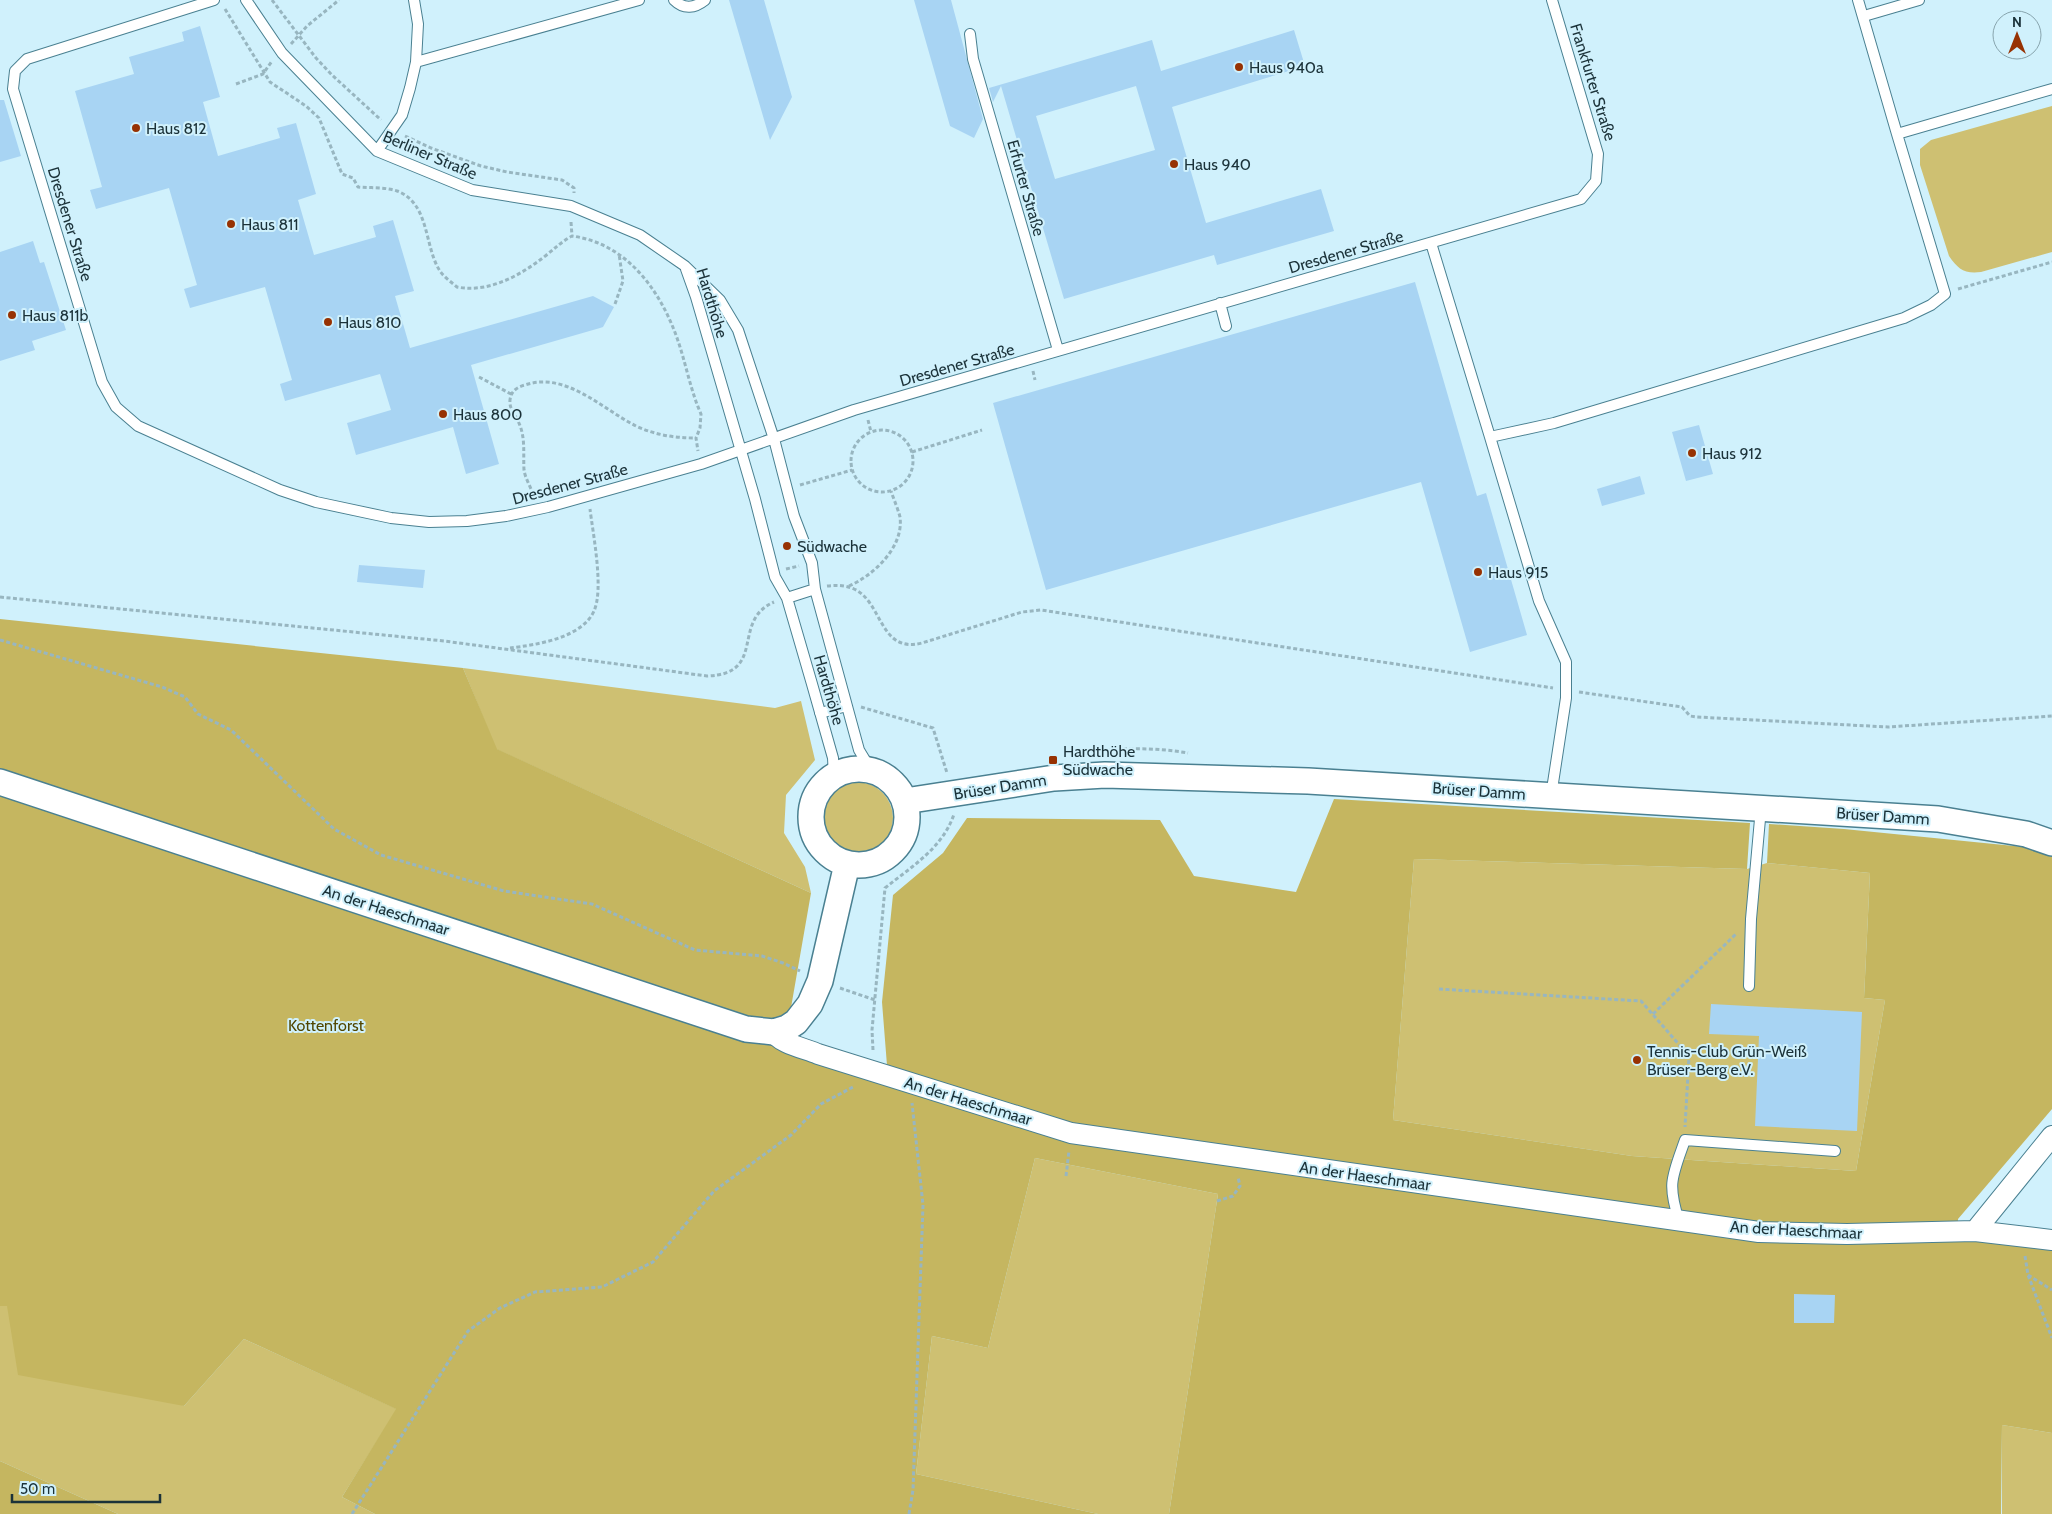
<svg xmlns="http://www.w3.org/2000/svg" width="2052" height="1514" viewBox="0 0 2052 1514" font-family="Cabin,sans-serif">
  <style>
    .green { fill: #cec072 }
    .forest { fill: #c5b660 }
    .building { fill: #a8d4f3; fill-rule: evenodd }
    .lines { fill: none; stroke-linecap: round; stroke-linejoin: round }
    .service-casing { stroke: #4a8091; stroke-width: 12 }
    .minor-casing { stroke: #4a8091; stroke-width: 22 }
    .tertiary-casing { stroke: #4a8091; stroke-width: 28 }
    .path { stroke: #98b6c0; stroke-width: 3; stroke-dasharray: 4 2.5; stroke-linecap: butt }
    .service { stroke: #fff; stroke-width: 10 }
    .minor { stroke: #fff; stroke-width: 20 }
    .tertiary { stroke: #fff; stroke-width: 25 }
    .poi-dot { fill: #973203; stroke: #d0f1fc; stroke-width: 2 }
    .labels { text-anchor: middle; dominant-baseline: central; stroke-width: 4; stroke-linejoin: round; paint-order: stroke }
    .poi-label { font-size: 16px; fill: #1b3239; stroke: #d0f1fc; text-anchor: start }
    .street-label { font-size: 16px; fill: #1b3239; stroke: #d0f1fc }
    .park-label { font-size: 16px; fill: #514600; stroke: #d0f1fc }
  </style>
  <rect width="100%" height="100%" fill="#d0f1fc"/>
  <!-- green -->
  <path class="green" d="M2052,106V252L1981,272C1964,274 1958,269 1949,256L1920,165V149L1931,140Z
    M463,668L775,708L801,701L815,760L786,795L784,833L805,867L811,893L496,749Z
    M821 818a36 36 0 1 1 72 0a36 36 0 1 1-72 0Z
    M1414,859L1747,869L1767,863L1870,873L1864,998L1885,1000L1856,1171L1632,1156L1393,1120Z
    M1035,1158L1218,1194L1169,1514H1098L916,1474L932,1336L988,1348Z
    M0,1306H7L184,1406L244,1339L397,1409L342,1497L375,1514H118L0,1461Z
    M2002,1425L2052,1433V1514H2002Z"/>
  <!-- forest -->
  <path class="forest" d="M0,619L463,668L497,749L811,893L785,1042L888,1078L882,1002L893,895L943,853L967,818L1160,820L1194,876L1296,892L1334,799L1750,823L1747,869L1414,859L1393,1120L1632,1156L1856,1171L1885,1000L1864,998L1870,873L1767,863L1769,824L1844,829L2024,847L2052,857V1109L1958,1219L1957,1240L2052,1245V1433L2002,1425L2001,1514H1169L1218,1194L1035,1158L988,1348L932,1336L916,1474L1098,1514H375L342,1497L396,1409L244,1339L184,1406L18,1375L7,1306H0Z
    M0,1461L118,1514H0Z"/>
  <!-- building -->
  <path class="building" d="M729,0H764L792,97L770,140Z
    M914,0H951L983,119L974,138L950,126Z
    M200,26L220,97L203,102L218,156L280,138L277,128L296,123L316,194L298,200L314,255L376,237L373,226L393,220L414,291L395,296L410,348L593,296L614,307L603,327L600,328L471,365L499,464L466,474L453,427L356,455L347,423L391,410L380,374L285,401L280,384L292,380L265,287L190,308L184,289L197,285L169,188L96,209L90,190L102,187L75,91L134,74L129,57L184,41L182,32Z
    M1294,30L1305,66L1172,107L1206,223L1321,189L1334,231L1217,265L1214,255L1064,299L1001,86L993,102L989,88L1152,40L1161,71ZM1136,86L1155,150L1055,179L1036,116Z
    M0,100H4L21,156L0,162Z
    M33,241L40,263L44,262L66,330L32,341L35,350L0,361V252Z
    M1415,282L1477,496L1486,493L1527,635L1470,652L1421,482L1046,590L993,403Z
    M1699,425L1713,474L1686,481L1672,432Z
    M1640,476L1645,494L1602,506L1597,489Z
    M359,565L425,570L423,588L357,582Z
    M1711,1004L1862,1012L1857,1131L1755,1126L1759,1036L1709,1034Z
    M1794,1294L1835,1295L1834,1323H1794Z"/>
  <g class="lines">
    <!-- service casing -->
    <g class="service-casing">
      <path id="service" d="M214,0L27,59L15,71L13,89L102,382L116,407L138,426L280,490L316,502L391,518L429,522L467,521L506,516L548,507L701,464L854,410L1581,199L1596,181L1598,154L1552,0
        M246,0L282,53L377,151L472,190L571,206L640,235L685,266L720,300L738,330L774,439L794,516L812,563L815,589L859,750L871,770
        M674,0C684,10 695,8 705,0
        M1858,0L1897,134L2052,89
        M1864,16L1919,0
        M970,34L973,59L1058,350
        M416,62L639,0
        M377,151L402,115L410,88L416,62L418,24L414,0
        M1431,243L1490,437L1554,423L1904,318L1931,305L1945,294L1897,134
        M686,269L696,297L755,499L775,577L787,598L812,684L833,758L834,776
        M1220,303L1226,326
        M1490,437L1539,601L1566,662V698L1551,796
        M787,598L815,589
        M820,713L847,706
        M1749,986L1751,919L1761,808
        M1679,1221C1667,1183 1672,1177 1685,1140L1835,1151"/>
    </g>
    <!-- minor casing -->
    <g class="minor-casing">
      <path id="minor" d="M774,1032C778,1043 807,1049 818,1054L1071,1133L1759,1232L1847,1234L1975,1231L2052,1240
        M1975,1231L2052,1136"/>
    </g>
    <!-- tertiary casing -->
    <g class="tertiary-casing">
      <path id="tertiary" d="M811 817a48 48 0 1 1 96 0a48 48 0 1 1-96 0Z
        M0,782L746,1029L774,1032L787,1028L796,1022L810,1004L820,981L847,864
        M905,801L1054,778L1105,775L1308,781L1938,819L2026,834L2052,843"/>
    </g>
    <!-- path -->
    <path class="path" d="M272,0L316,58L332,75L381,120
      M225,9L270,82L306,106L319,118L342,174L353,178L358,187C371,188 385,187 397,191C430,203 424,247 440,271C444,277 451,282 457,287C489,293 519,276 544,257C554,249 561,242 572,236C623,243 656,284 674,330C685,357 689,387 701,414L700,428L696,438L698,451
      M291,44L307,26L339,0
      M236,84L263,74L272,61
      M405,136L431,148L481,166L507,172L562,180L574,188V193
      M571,222L572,236
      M1958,289L2052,262
      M615,304L623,281L619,254
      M1033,371L1035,380
      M479,377L511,394
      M868,420L871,432
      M851 461a31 31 0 1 1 62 0a31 31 0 1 1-62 0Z
      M912,452L982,430
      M800,485L852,470
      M533,495C531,487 525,478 524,470C523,453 526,437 518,421C515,413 509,409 510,400C511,391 517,387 525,385C566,371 602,409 636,426C655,435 675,438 696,438
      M786,569L799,566
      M827,586C836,585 845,585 854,589C883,602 879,654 922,643L1022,612L1041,610L1553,688
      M849,586C874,575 904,547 900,517C898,509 894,500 891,491
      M0,597L444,641L707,676C768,674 730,621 774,602
      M0,640L162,687L185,697L198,714L231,730L334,829L381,855L504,891L592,904L695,950L762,956L783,963L800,971
      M510,648C536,645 582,638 594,611C604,589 593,534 590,509
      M1579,692L1682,707L1690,716L1697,717L1888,727L2052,716
      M861,707L933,728L947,773
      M1084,752C1118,748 1154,747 1188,753
      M840,988L875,1000
      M1439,989L1641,1001L1689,1056L1685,1127
      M1653,1014L1737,933
      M873,1050L872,1030L885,888C911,867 943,848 954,814
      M1066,1176L1069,1151
      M1217,1201L1233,1196L1240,1186L1238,1177
      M2025,1256L2028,1275L2052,1338
      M2028,1275L2052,1290
      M352,1514L468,1331L500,1308L535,1292L602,1287L653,1262L714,1191L791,1135L821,1104L855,1086
      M909,1514L913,1490L923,1205L912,1103"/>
    <!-- service -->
    <use href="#service" class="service"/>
    <!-- minor -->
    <use href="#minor" class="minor"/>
    <!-- tertiary -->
    <use href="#tertiary" class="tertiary"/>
  </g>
  <!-- markers -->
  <g class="poi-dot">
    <circle cx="1239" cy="67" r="5"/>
    <circle cx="136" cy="128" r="5"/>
    <circle cx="1174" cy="164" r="5"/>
    <circle cx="231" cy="224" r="5"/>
    <circle cx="12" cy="315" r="5"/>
    <circle cx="328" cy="322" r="5"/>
    <circle cx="443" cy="414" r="5"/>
    <circle cx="1692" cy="453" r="5"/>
    <circle cx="787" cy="546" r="5"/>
    <circle cx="1478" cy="572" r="5"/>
    <rect x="1048" y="755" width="10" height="10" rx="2.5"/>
    <circle cx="1637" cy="1060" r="5"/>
  </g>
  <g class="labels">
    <!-- poi labels -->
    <g class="poi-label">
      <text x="1249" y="67">Haus 940a</text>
      <text x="146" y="128">Haus 812</text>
      <text x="1184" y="164">Haus 940</text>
      <text x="241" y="224">Haus 811</text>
      <text x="22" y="315">Haus 811b</text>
      <text x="338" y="322">Haus 810</text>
      <text x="453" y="414">Haus 800</text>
      <text x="1702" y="453">Haus 912</text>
      <text x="797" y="546">Südwache</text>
      <text x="1488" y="572">Haus 915</text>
      <text x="1063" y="751">Hardthöhe<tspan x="1063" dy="18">Südwache</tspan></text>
      <text x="1647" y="1051">Tennis-Club Grün-Weiß<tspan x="1647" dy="18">Brüser-Berg e.V.</tspan></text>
    </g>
    <!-- street labels -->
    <g class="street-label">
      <text transform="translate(1593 82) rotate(73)">Frankfurter Straße</text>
      <text transform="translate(430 155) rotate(23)">Berliner Straße</text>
      <text transform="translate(1026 188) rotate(74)">Erfurter Straße</text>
      <text transform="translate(70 224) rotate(73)">Dresdener Straße</text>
      <text transform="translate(1346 252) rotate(-16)">Dresdener Straße</text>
      <text transform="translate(712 303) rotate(73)">Hardthöhe</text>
      <text transform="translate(957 365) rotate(-16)">Dresdener Straße</text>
      <text transform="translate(570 484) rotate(-15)">Dresdener Straße</text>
      <text transform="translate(829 690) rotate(74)">Hardthöhe</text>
      <text transform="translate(1000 787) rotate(-9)">Brüser Damm</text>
      <text transform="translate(1479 791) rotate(4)">Brüser Damm</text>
      <text transform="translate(1883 816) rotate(4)">Brüser Damm</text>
      <text transform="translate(386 910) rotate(18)">An der Haeschmaar</text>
      <text transform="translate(968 1101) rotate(17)">An der Haeschmaar</text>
      <text transform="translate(1365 1176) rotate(8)">An der Haeschmaar</text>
      <text transform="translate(1796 1230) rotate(3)">An der Haeschmaar</text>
    </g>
    <!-- park labels -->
    <g class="park-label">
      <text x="326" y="1025">Kottenforst</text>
    </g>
  </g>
  <!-- north arrow -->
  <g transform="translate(2017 35)"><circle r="24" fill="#d0f1fc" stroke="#88a5ae"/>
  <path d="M0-4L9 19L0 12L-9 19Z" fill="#973203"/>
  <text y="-8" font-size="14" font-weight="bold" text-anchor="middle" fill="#1b3239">N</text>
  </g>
  <!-- scale -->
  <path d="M12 1494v8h148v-8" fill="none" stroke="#1b3239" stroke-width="2.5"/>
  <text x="20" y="1494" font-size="15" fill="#1b3239" stroke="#d0f1fc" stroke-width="4" paint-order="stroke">50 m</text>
</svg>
